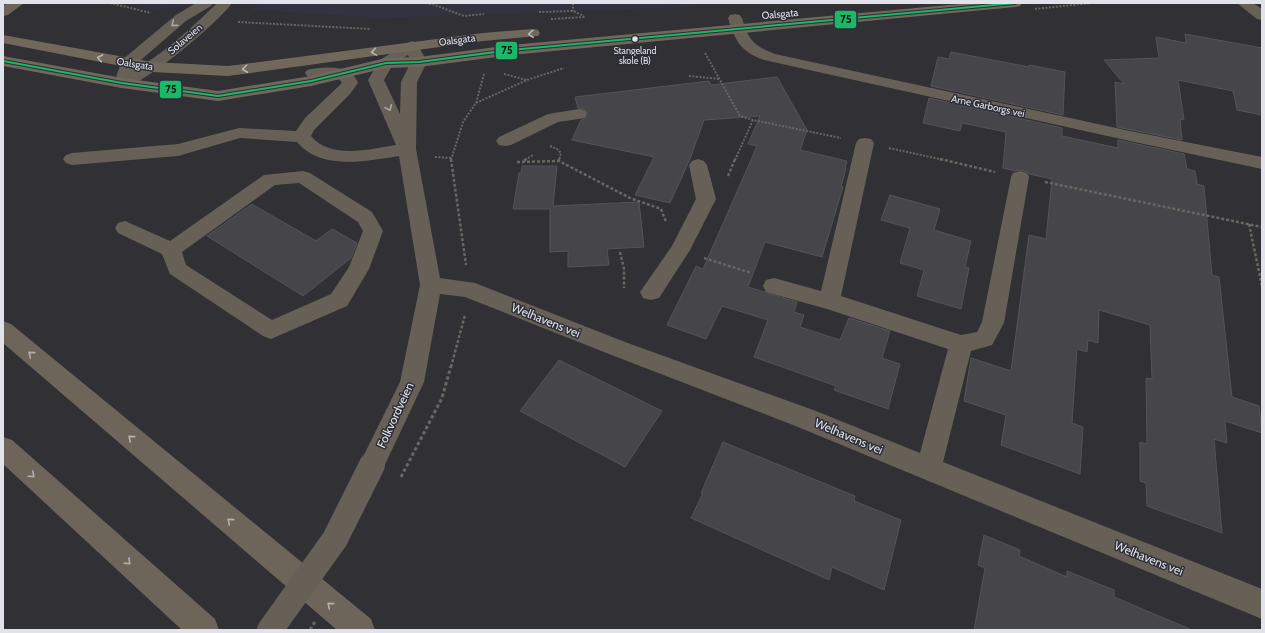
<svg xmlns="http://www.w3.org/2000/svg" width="1265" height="633" viewBox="0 0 1265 633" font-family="Cabin,sans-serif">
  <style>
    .built { fill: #323241 }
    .building { fill: #45454a; stroke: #535358 }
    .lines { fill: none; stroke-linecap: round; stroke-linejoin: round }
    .path-far2 { stroke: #6a6660; stroke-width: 2; stroke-dasharray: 2 1.5; stroke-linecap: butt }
    .path-far1 { stroke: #6a6660; stroke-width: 2.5; stroke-dasharray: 3 2; stroke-linecap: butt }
    .path { stroke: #6a6660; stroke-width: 3; stroke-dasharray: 3.5 2.5; stroke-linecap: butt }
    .minor { fill: #676056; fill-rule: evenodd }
    .major { fill: #71685c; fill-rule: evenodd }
    .highway { fill: #6d655a; fill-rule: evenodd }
    .path-bridge { stroke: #6a6660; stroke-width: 3; stroke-dasharray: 3.5 2.5; stroke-linecap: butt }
    .minor-bridge { stroke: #676056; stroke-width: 26 }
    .bus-1-casing { stroke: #2d2d38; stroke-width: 4 }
    .bus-1 { stroke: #1ab867; stroke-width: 2 }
    .oneway { stroke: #aba8a7 }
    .oneway2 { stroke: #bab7b8 }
    .oneway3 { stroke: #b3b0b0 }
    .bus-dot { fill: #e2e2ea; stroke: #2d2d38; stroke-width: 1.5 }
    .labels { text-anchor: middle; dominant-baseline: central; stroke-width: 3; stroke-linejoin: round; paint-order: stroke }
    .far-bus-label { font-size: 9px; fill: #e2e2ea; stroke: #2d2d38 }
    .far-street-label { font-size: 10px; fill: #e2e2ea; stroke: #2d2d38 }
    .street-label { font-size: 12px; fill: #e2e2ea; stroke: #2d2d38 }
    .line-badge { stroke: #2d2d38; stroke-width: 1.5 }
    .pale-badge-label { font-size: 11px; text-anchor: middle; font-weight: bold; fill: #111 }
  </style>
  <rect width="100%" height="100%" fill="#303035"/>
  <!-- built -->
  <path class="built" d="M126,3H197L192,6L147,10Z
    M258,3H702L695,7L380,18L251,10Z"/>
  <!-- building -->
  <path class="building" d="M1185,34L1262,48V115L1237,110L1233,91L1178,80L1184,119L1180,120L1182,140L1117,127L1115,82L1124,84L1104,60L1159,58L1156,37L1186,43Z
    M951,52L1029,67V65L1065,72L1063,115L931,86L938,57L949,59Z
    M777,77L807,130L800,150L847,161L845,168H846L841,187H843L822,257L765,242L748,287L797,302L794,312L804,315L800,327L840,340L849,318L890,331L882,358L900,364L888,409L834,390L836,386L754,357L768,320L722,306L706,339L667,325L696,266L703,269L757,146L748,144L760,116L704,120L690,159L670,203L635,195L654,157L572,140L581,120L585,119L588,115L585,109L578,108L575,97L709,81L711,85Z
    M929,98L1062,128V136L1118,148V140L1184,154L1187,169L1195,171L1197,184L1204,186L1212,275L1219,277L1232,397L1259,406L1262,433L1225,421L1227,443L1214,439L1222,533L1147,506L1146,483L1140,481V442L1147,444L1146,378L1152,379L1150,325L1099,310L1098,343L1088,340L1087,352L1077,349L1072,423L1083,427L1080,474L1001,445L1006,415L964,401L971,358L1011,371L1029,235L1046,239L1052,179L1029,174L1027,172L1020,170L1015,171L1003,168L1006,132L962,123L960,131L923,123Z
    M522,166H557L553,206L639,202L644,247L607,249L609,265L568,267V251L550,252V209H513L519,173H521Z
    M890,195L940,209L934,230L971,241L965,267L969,268L961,309L917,296L924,270L900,263L910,228L881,220Z
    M252,204L316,241L332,229L357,243L351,258L303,296L207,236Z
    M559,360L662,411L625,467L520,411Z
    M723,442L855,496L854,501L901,520L884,590L832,567L829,580L691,518L703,493H701Z
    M984,535L1020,550L1019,556L1067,577V571L1114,590V597L1192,630H974L985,568L978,565Z"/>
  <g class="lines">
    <!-- path-far2 -->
    <path class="path-far2" d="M110,3L151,13
      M422,3L432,4L464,16L484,14
      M573,3V11
      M1035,9L1091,3
      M539,12L573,11L584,16
      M551,19L585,17
      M238,22L371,29
      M705,53L740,116L753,120
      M504,74L527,80
      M689,76L720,79
      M476,103L527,80L564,68
      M550,146L557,149L561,153L559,160
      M889,148L944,160
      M435,157L451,158
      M451,160L463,122L476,103L484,74
      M525,160L533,155
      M735,160L753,120L841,138"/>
    <!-- path-far1 -->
    <path class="path-far1" d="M451,159L466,265
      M940,159L995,172
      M524,161L526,159
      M559,161V159
      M517,162L559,161L630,198L661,209L666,222
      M728,176L735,159
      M1045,182L1262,227
      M1249,224L1262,286
      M620,252L624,269V288
      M704,258L751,273
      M451,367L465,315"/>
    <!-- path -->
    <path class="path" d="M401,477L442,398L451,366"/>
    <!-- minor -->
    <path class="minor" d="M196,3H213L211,6L186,21L135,65L134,70C162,55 194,26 217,3H232C220,21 142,87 122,88C122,88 117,87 116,86L114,83L122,60L176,15Z
      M1237,3H1253L1262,9V20L1257,19Z
      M735,14L740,15C743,19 744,25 746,30C752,44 761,49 775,54L1130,131L1262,157V169L1130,141L764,60C741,52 735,41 728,18L730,15Z
      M412,41L417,43L427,62L417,82L416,149L440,278L475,283L625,342L816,411L920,453L948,349L827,309L766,292L763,286L766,280L774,278L821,291L856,143L859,139L865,138L871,139L874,143L841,296L961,335L977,332L982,322L1011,177L1013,173L1020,171L1027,173L1029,177L1004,323L992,345L971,351L943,462L1262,589V619L798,427L609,354L465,297L440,294L424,382L381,473L372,477L363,473L359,465L400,382L420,285L399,156C367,161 321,171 297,142L240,138L178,156L72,165L66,163L63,159L66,155L72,153L178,144L239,128L296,131L305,118L342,83C337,73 317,79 307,76L305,73L307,70C319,67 344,65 353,75C355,77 357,80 358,83L350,94L314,130L311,136C331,160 370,149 396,145L368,80L380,60L407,43ZM408,55L411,62L401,82L400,114L384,80L392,66Z
      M579,109L585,110L587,114L585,118L558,122L511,145L505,146L499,145L496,141L499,137L548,114Z
      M698,159L704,161L707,165L716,199L690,250L659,298L651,300L643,298L640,292L672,246L696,199L689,165L692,161Z
      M303,171L310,173L372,212L383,231L369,269L347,306L271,339L263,336L170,274L162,254L118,233L115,228L118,223L125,221L170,241L264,175ZM299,183L358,222L363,231L349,267L331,294L272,320L186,265L182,252L275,185Z"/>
    <!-- major -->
    <path class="major" d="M971,3H1022L1020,6L1015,7L511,55L419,67L386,68L311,86L218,101L122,88L3,66V56L122,78L218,91L311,76L386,58L419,57L511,45Z
      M533,29L538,30L540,33L538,36L483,41L228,76L152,72L3,43V35L152,62L228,66L483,33Z"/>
    <!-- highway -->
    <path class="highway" d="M7,3H24L8,15L3,16V6Z
      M3,321L11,324L371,619L375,630H337L3,343Z
      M3,437L12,440L215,619L219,630H182L3,464Z"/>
    <!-- path-bridge -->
    <path class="path-bridge" d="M310,630L316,620"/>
    <!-- minor-bridge -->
    <path class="minor-bridge" d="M270,630L335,539L372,465"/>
    <!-- bus-1 casing -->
    <g class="bus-1-casing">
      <path id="bus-1" d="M3,61L122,83L218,96L311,81L386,63L419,62L511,50L1015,3"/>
    </g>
    <!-- bus-1 -->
    <use href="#bus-1" class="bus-1"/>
  </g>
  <!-- one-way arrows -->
  <defs><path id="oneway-chevron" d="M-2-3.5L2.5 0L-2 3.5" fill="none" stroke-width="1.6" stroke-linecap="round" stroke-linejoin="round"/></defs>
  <g class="oneway">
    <use href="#oneway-chevron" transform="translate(174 24) rotate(139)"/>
    <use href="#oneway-chevron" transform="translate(389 108) rotate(66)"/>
  </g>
  <g class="oneway2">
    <use href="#oneway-chevron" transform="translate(531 34) rotate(176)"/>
    <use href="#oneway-chevron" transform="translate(374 52) rotate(171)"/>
    <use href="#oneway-chevron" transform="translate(100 58) rotate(-169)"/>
    <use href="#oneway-chevron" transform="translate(245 69) rotate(173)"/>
  </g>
  <g class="oneway3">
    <use href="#oneway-chevron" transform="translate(31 354) rotate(-140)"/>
    <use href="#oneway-chevron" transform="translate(131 438) rotate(-140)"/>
    <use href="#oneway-chevron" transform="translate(32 475) rotate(42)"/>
    <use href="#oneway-chevron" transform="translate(230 521) rotate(-140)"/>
    <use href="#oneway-chevron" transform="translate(128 562) rotate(42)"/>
    <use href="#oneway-chevron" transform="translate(330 605) rotate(-140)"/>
  </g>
  <!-- markers -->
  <circle class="bus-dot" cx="635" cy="39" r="3.5"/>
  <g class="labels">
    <!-- far-bus labels -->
    <g class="far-bus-label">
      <text x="635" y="50">Stangeland<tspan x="635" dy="10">skole (B)</tspan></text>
    </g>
    <!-- far-street labels -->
    <g class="far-street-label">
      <text transform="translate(780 14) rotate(-5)">Oalsgata</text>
      <text transform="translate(185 39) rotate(-40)">Solaveien</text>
      <text transform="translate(457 40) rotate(-7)">Oalsgata</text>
      <text transform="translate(135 64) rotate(9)">Oalsgata</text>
      <text transform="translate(988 106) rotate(12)">Arne Garborgs vei</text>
    </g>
    <!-- street labels -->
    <g class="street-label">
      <text transform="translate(546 320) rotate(22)">Welhavens vei</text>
      <text transform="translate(395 415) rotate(-65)">Folkvordveien</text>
      <text transform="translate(849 436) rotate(23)">Welhavens vei</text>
      <text transform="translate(1149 558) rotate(22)">Welhavens vei</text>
    </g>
  </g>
  <g class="line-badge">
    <rect x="834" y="10" width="23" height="19" rx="4" fill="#1ab867"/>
    <rect x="495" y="41" width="23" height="19" rx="4" fill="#1ab867"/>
    <rect x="159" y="80" width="23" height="19" rx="4" fill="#1ab867"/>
  </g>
  <g class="pale-badge-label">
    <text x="846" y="23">75</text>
    <text x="507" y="54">75</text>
    <text x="171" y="93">75</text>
  </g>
  <!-- border -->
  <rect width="1265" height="633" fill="none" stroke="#e2e2ea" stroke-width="8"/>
</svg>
